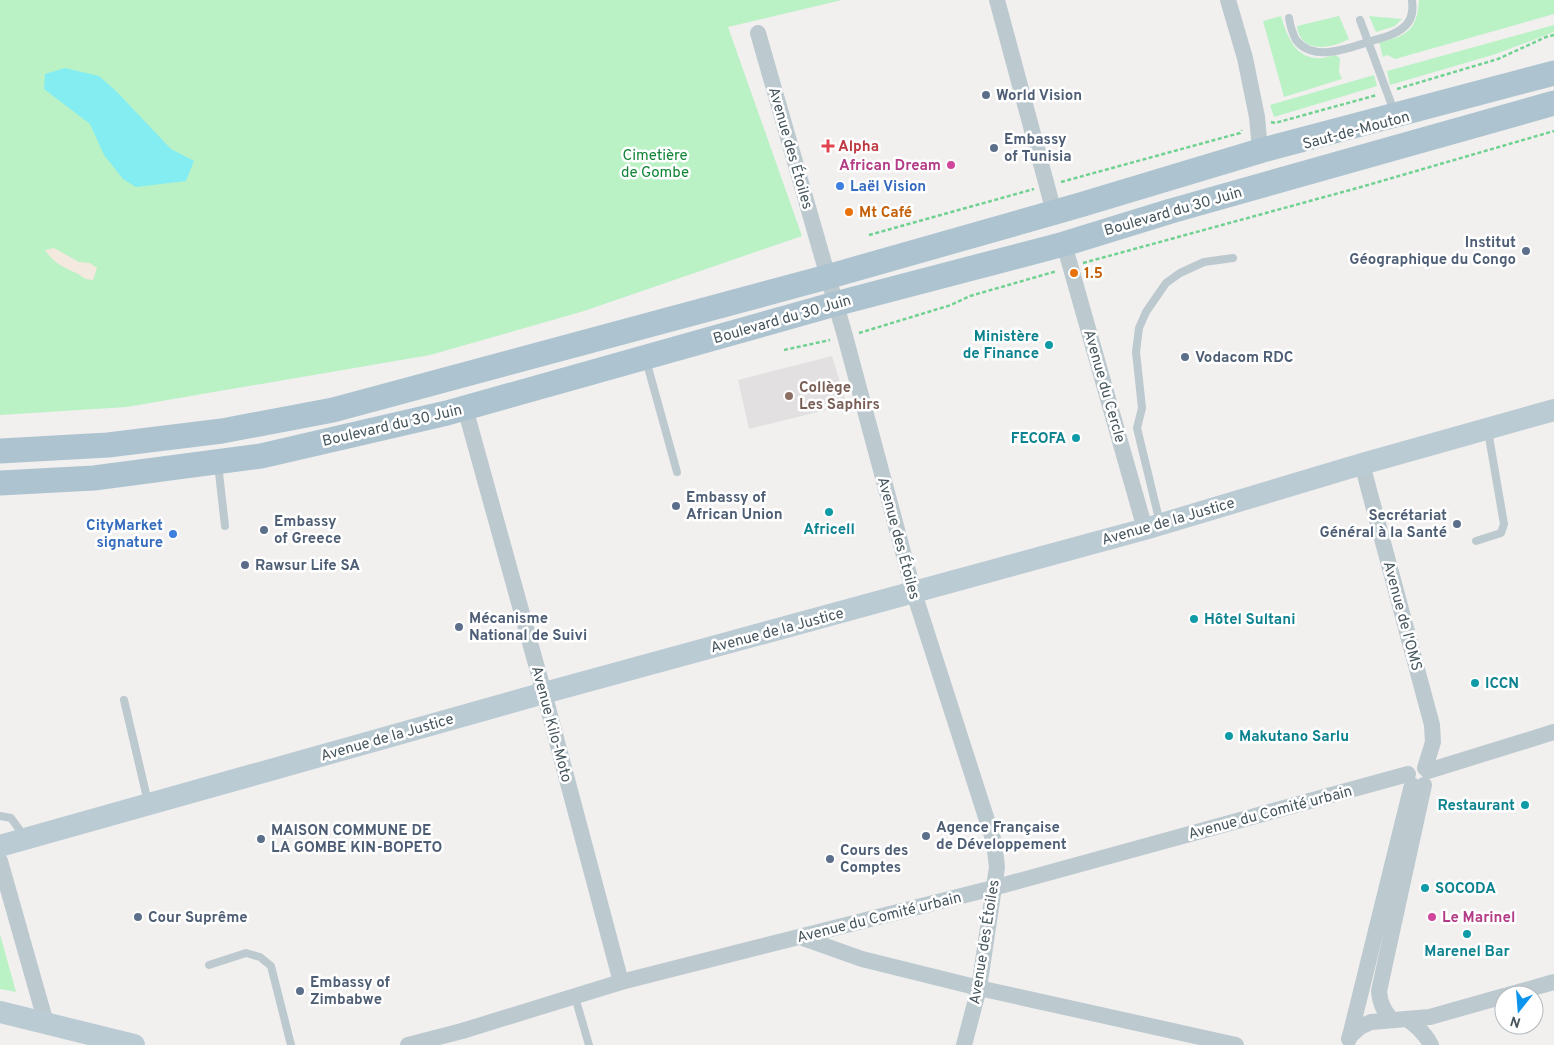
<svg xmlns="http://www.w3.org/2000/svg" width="1554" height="1045" viewBox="0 0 1554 1045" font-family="Overpass,sans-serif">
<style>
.education{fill:#e3e0e1}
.green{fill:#baf2c6}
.sand{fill:#f4e9de}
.water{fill:#84edf2}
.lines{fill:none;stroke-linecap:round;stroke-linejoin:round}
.path{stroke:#70d291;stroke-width:2.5;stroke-dasharray:4 2.5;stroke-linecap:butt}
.lane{stroke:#bcc9cf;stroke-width:8}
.street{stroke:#bcc9cf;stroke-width:16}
.secondary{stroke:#bbcbd4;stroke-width:22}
.primary{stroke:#adc4d0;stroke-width:25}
.service-dot{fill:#5c6f8a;stroke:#fff;stroke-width:2}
.health-dot{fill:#e0444e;stroke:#fff;stroke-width:2}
.hotel-dot{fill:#d1479c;stroke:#fff;stroke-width:2}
.shop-dot{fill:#3f7fe0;stroke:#fff;stroke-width:2}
.food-dot{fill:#e8710a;stroke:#fff;stroke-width:2}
.culture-dot{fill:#0f9aa8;stroke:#fff;stroke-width:2}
.education-dot{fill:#8d6e63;stroke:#fff;stroke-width:2}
.labels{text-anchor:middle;stroke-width:5;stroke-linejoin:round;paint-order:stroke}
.service-label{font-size:15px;font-weight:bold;fill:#4e5e75;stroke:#fff;text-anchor:start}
.street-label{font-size:15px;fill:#46565e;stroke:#fff}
.health-label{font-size:15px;font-weight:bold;fill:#be3a42;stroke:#fff;text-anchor:start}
.park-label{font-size:15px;fill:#118437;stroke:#fff}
.hotel-label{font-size:15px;font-weight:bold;fill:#b23c85;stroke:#fff;text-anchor:end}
.shop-label{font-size:15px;font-weight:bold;fill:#366cbe;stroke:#fff;text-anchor:start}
.food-label{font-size:15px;font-weight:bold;fill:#c56008;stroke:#fff;text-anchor:start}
.culture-label{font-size:15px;font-weight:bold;fill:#0d838f;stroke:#fff;text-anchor:start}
.education-label{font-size:15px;font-weight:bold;fill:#785e54;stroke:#fff;text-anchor:start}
</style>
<rect width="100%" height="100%" fill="#f2efef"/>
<!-- education -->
<path class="education" d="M 832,356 L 847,405 L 749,429 L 738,380 Z"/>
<!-- green -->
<g class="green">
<path d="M 0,0 L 842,0 L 728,27 L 802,236 L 584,311 L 430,355 L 127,407 L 0,415 Z"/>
<path d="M 1419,0 L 1554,0 L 1554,14 L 1395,59 L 1387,55 L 1383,57 L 1379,42 C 1408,36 1417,30 1419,0 Z"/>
<path d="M 1281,16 C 1288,38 1295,60 1323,58 C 1327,57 1331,56 1335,55 L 1340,58 L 1339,72 L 1342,79 L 1284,97 L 1263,21 Z"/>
<path d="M 1339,16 L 1349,39 C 1331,49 1300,54 1297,26 Z"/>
<path d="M 1369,16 L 1402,19 L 1395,26 L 1376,32 Z"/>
<path d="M 1554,25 L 1554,32 L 1496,54 L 1390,85 L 1387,71 Z"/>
<path d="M 1374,75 L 1377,86 L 1274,117 L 1270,105 Z"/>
<path d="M 0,934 L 16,992 L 0,989 Z"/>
</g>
<!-- sand -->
<path class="sand" d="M 54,248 L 79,262 L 90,263 L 97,268 L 93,280 C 81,279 84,276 74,272 C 62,267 53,262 45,250 Z"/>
<!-- water -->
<path class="water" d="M 65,68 L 99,76 L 117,92 L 171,149 L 194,161 L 186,181 L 136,187 L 123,179 L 104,155 L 90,124 L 44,89 L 45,74 Z"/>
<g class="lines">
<!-- path -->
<g class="path">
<path d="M 1397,89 L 1498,59 L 1546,37 L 1554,35"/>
<path d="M 1271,122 L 1275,123 L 1377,95"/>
<path d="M 1061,182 L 1240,133 L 1242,130"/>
<path d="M 869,235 L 1034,189"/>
<path d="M 1083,263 L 1361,187 L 1554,131"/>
<path d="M 859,333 L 951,305 L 970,296 L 1057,271"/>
<path d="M 784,350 L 830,340"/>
</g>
<!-- lane -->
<g class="lane">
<path d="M 1289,18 C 1290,25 1293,34 1296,40 C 1313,62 1347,49 1368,42 C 1380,38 1397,35 1406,25 C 1413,18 1413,9 1412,0"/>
<path d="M 1360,20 L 1394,111"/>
<path d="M 646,360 L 677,472"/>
<path d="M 218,464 L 225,526"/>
<path d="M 1160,523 L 1137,428 L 1142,408 L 1136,352 L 1139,328 L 1146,312 L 1166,283 L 1180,273 L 1204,262 L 1233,258"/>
<path d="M 1476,541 L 1501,533 L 1504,524 L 1488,431"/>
<path d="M 124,700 L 148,802"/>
<path d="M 0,816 L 11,818 L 24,836"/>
<path d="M 209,965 L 246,953 L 260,957 L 271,966 L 291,1045"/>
<path d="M 575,997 L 589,1045"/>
</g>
<!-- street -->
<g class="street">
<path d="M 997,0 L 1054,212"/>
<path d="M 1228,0 L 1245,58 L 1257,117 L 1259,139 L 1263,150"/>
<path d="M 758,33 L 845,336 L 914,593 L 994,842 L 997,867 L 979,988 L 964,1045"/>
<path d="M 1064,244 L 1145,529"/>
<path d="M 465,408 L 544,693 L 621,982"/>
<path d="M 1362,464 L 1432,725 L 1433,742 L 1425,768"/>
<path d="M 1428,771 L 1554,732"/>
<path d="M 0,861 L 46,1023"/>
<path d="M 800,937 L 862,959 L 979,988 L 1236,1045"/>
<path d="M 1508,995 L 1554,982"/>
<path d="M 1407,1019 C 1417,1026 1425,1033 1431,1045"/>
<path d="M 1392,1020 C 1384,1011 1380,1004 1379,991 L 1424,785"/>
<path d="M 1350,1036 L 1412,785"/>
<path d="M 1349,1039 L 1350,1036 L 1360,1027 L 1371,1022 L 1430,1017 L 1504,996"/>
<path d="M 408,1045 L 462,1031 L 621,982 L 993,888 L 1408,774"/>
</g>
<!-- secondary -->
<g class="secondary">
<path d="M 0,846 L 544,693 L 1145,529 L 1362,464 L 1554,410"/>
<path d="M 0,1012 L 134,1045"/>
</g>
<!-- primary -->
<g class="primary">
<path d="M 0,451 L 108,445 L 222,431 L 333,410 L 827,277 L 1080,205 L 1263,150 L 1554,73"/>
<path d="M 0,483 L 94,478 L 261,456 L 447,413 L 835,304 L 1064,244 L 1171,211 L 1554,103"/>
</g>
</g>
<!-- markers -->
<g class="service-dot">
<circle cx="986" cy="95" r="5"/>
<circle cx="994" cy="148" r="5"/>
<circle cx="1526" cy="251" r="5"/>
<circle cx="1185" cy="357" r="5"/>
<circle cx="676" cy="506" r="5"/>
<circle cx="1457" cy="524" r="5"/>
<circle cx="264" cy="530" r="5"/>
<circle cx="245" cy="565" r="5"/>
<circle cx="459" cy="627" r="5"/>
<circle cx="926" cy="836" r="5"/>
<circle cx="261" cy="839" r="5"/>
<circle cx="830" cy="859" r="5"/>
<circle cx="138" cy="917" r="5"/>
<circle cx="300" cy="991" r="5"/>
</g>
<path class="health-dot" d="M825.5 138.5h5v5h5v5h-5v5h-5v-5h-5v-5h5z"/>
<g class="hotel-dot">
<circle cx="951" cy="165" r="5"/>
<circle cx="1432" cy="917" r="5"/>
</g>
<g class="shop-dot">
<circle cx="840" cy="186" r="5"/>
<circle cx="173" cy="534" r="5"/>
</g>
<g class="food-dot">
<circle cx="849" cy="212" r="5"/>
<circle cx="1074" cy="273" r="5"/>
</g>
<g class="culture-dot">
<circle cx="1049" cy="345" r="5"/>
<circle cx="1076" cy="438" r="5"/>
<circle cx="829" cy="512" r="5"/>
<circle cx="1194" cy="619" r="5"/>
<circle cx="1475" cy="683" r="5"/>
<circle cx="1229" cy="736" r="5"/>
<circle cx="1525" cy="805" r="5"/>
<circle cx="1425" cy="888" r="5"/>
<circle cx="1467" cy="934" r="5"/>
</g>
<circle class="education-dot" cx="789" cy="396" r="5"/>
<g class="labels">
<!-- service labels -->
<g class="service-label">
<text x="996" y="100">World Vision</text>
<text x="1004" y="144">Embassy<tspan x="1004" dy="17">of Tunisia</tspan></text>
<text x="1516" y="247" text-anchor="end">Institut<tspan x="1516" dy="17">Géographique du Congo</tspan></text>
<text x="1195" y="362">Vodacom RDC</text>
<text x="686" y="502">Embassy of<tspan x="686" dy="17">African Union</tspan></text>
<text x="1447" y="520" text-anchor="end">Secrétariat<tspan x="1447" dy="17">Général à la Santé</tspan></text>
<text x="274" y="526">Embassy<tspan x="274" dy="17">of Greece</tspan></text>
<text x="255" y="570">Rawsur Life SA</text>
<text x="469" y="623">Mécanisme<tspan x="469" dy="17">National de Suivi</tspan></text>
<text x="936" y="832">Agence Française<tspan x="936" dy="17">de Développement</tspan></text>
<text x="271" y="835">MAISON COMMUNE DE<tspan x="271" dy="17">LA GOMBE KIN-BOPETO</tspan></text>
<text x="840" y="855">Cours des<tspan x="840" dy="17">Comptes</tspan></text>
<text x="148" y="922">Cour Suprême</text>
<text x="310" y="987">Embassy of<tspan x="310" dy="17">Zimbabwe</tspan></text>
</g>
<!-- street labels -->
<g class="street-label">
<text transform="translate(1356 130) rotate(-15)" y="5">Saut-de-Mouton</text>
<text transform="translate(791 148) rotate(74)" y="5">Avenue des Étoiles</text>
<text transform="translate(1173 211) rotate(-16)" y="5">Boulevard du 30 Juin</text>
<text transform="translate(782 319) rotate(-16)" y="5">Boulevard du 30 Juin</text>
<text transform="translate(1105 386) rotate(74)" y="5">Avenue du Cercle</text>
<text transform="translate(392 425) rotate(-13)" y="5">Boulevard du 30 Juin</text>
<text transform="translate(1168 521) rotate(-16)" y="5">Avenue de la Justice</text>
<text transform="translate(899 538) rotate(75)" y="5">Avenue des Étoiles</text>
<text transform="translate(1403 616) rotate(75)" y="5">Avenue de l'OMS</text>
<text transform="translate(777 630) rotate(-15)" y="5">Avenue de la Justice</text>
<text transform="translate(552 724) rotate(75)" y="5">Avenue Kilo-Moto</text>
<text transform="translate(387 737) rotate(-16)" y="5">Avenue de la Justice</text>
<text transform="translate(1270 812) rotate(-15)" y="5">Avenue du Comité urbain</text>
<text transform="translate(879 917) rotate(-14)" y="5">Avenue du Comité urbain</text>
<text transform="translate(984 942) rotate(-81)" y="5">Avenue des Étoiles</text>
</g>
<!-- health labels -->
<g class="health-label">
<text x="838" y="151">Alpha</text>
</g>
<!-- park labels -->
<g class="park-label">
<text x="655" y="160">Cimetière<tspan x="655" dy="17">de Gombe</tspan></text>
</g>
<!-- hotel labels -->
<g class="hotel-label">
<text x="941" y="170">African Dream</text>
<text x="1442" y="922" text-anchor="start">Le Marinel</text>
</g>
<!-- shop labels -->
<g class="shop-label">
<text x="850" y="191">Laël Vision</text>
<text x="163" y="530" text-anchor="end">CityMarket<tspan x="163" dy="17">signature</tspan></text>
</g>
<!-- food labels -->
<g class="food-label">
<text x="859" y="217">Mt Café</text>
<text x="1084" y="278">1.5</text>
</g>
<!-- culture labels -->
<g class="culture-label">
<text x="1039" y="341" text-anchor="end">Ministère<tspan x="1039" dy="17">de Finance</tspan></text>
<text x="1066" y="443" text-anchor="end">FECOFA</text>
<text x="829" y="534" text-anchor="middle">Africell</text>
<text x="1204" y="624">Hôtel Sultani</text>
<text x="1485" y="688">ICCN</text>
<text x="1239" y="741">Makutano Sarlu</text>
<text x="1515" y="810" text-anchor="end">Restaurant</text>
<text x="1435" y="893">SOCODA</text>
<text x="1467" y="956" text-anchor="middle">Marenel Bar</text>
</g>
<!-- education labels -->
<g class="education-label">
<text x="799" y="392">Collège<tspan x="799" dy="17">Les Saphirs</tspan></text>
</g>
</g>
<!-- north arrow -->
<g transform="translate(1519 1010) rotate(197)"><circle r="24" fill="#ffffff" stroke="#b5bbbf"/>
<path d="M0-4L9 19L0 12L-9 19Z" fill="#0d95ed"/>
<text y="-8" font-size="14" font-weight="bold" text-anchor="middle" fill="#46565e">N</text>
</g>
</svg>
